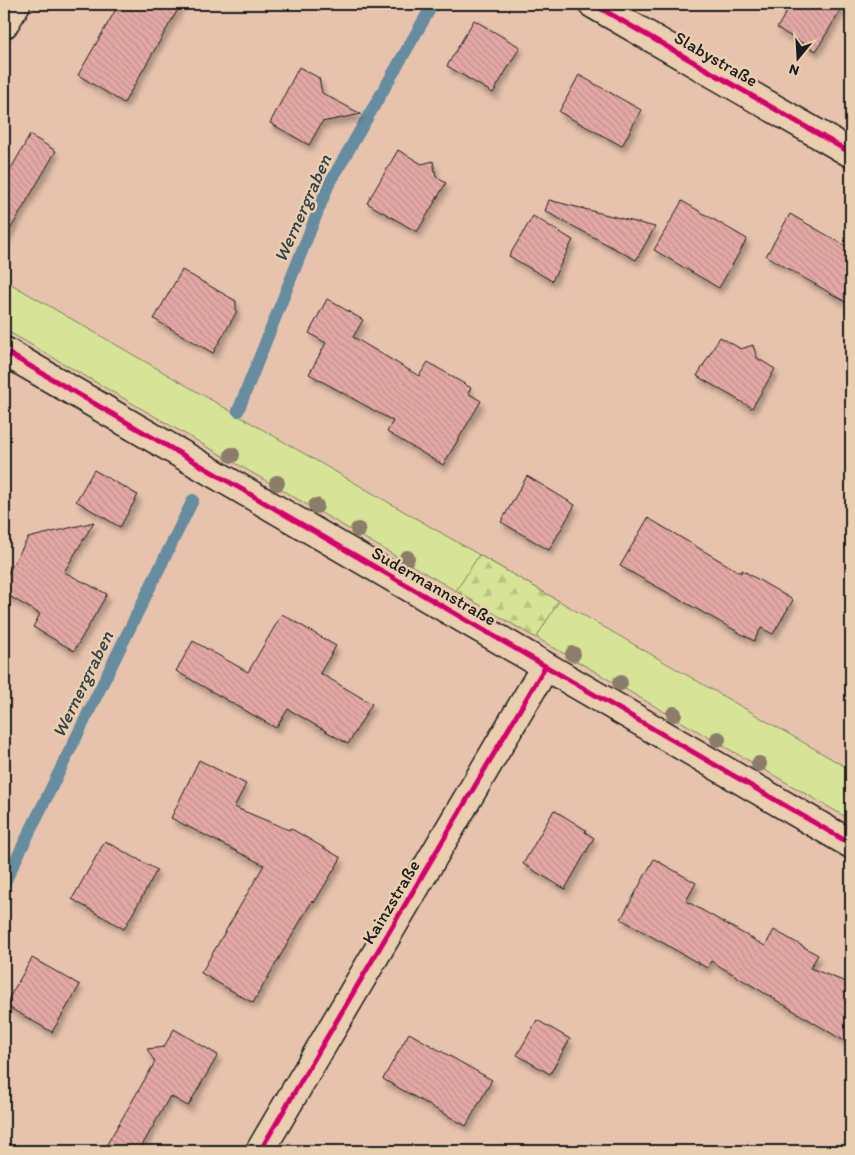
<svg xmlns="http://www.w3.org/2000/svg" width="855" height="1155" viewBox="0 0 855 1155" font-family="Itim,sans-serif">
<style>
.grass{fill:#d7e497;stroke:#7a805a}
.forest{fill:url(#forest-firs);stroke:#7a805a}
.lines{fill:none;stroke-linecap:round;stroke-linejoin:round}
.stream{stroke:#658c9f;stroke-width:12}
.building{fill:url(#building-back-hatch);stroke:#1c1c1c;filter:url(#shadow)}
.minor-casing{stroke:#1c1c1c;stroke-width:31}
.minor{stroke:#e9ceb0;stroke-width:28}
.cycleway-casing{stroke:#e9ceb0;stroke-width:8}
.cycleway{stroke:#d6006c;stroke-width:5}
.tree{fill:#8c7d6b}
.labels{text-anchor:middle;stroke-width:5;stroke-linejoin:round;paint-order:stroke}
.street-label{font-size:18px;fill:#1c1c1c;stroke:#e9ceb0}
.water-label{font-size:19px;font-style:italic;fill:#344148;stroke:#e9ceb0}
</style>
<defs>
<pattern id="forest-firs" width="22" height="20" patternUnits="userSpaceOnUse" patternTransform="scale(1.25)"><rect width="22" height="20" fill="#d7e497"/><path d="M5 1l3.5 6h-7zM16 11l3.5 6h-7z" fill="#b8c382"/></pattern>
<pattern id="building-back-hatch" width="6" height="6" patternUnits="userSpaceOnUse" patternTransform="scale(1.25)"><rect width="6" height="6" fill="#e3a8a5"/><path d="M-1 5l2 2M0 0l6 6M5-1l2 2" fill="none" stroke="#c2908d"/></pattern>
<filter id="shadow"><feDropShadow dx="3" dy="5.5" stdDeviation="2.5" flood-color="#0004"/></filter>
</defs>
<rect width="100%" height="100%" fill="#e7c3ad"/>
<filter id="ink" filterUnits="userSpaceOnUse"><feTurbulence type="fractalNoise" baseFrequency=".02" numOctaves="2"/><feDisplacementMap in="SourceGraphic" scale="10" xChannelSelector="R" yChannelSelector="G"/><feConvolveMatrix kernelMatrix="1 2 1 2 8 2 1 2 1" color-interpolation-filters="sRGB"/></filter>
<g filter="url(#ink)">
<!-- grass -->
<path class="grass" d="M 4,280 L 851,770 L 851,820 L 4,329 Z"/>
<!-- forest -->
<path class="forest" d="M 479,555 L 559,601 L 536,638 L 456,591 Z"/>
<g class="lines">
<!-- stream -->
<g class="stream">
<path d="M 238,411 L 328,186 L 433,4"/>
<path d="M 4,884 L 193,500"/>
</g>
</g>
<!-- building -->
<g class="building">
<path d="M 119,4 L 181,4 L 124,103 L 78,75 Z"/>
<path d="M 791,4 L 844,4 L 816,51 L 777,28 Z"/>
<path d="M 474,20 L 520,47 L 493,93 L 447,66 Z"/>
<path d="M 299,67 L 319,78 L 322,93 L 361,114 L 322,122 L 309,145 L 270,123 Z"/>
<path d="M 579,75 L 641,110 L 622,146 L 559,112 Z"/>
<path d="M 30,135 L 56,151 L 4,240 L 4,181 Z"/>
<path d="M 398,150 L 422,164 L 433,161 L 436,177 L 446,183 L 417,232 L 367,203 Z"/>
<path d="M 549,200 L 655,227 L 636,260 L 545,211 Z"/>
<path d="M 682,201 L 747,239 L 719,288 L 654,250 Z"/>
<path d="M 790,214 L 851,249 L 851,305 L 766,256 Z"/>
<path d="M 533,216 L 573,240 L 552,281 L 509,256 Z"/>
<path d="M 182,270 L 236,301 L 236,313 L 213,353 L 154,319 Z"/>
<path d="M 327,299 L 363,320 L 353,337 L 419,376 L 428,362 L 471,388 L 468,393 L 481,401 L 443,465 L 387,432 L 393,421 L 309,374 L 326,343 L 309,333 Z"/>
<path d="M 720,337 L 741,349 L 753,345 L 757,358 L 775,369 L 752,408 L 697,376 Z"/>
<path d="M 94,470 L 138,495 L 120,527 L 76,501 Z"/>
<path d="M 527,476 L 575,505 L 549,550 L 501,522 Z"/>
<path d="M 648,518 L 741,573 L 742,570 L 793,600 L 773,634 L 761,628 L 754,641 L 620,566 Z"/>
<path d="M 94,522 L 64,572 L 107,594 L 74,651 L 33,627 L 40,614 L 4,593 L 4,580 L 28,538 Z"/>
<path d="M 282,614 L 336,646 L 320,673 L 372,704 L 348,744 L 288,709 L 276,728 L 176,671 L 193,641 L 248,672 Z"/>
<path d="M 199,760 L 246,784 L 234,807 L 289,830 L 290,828 L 341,858 L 314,903 L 312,901 L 253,1003 L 201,973 L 264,865 L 171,818 Z"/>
<path d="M 554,810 L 586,830 L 585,832 L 594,838 L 565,889 L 523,864 Z"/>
<path d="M 105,841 L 157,870 L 124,929 L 72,899 Z"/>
<path d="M 654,859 L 696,883 L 686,901 L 765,946 L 774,930 L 818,955 L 810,968 L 851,984 L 851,1045 L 711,961 L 707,968 L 621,919 Z"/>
<path d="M 32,958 L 80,985 L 52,1032 L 5,1005 Z"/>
<path d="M 537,1020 L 570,1039 L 550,1074 L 517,1055 Z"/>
<path d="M 174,1029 L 218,1055 L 188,1106 L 170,1096 L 139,1151 L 103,1151 L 155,1062 L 147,1049 L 164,1047 Z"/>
<path d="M 409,1033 L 492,1080 L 466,1126 L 383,1079 Z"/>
</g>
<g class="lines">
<!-- minor casing -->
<g class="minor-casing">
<g id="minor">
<path d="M 593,4 L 851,153"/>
<path d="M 4,24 L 16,4"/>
<path d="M 4,351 L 851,844"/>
<path d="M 260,1151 L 545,667"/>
</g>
</g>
<!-- minor -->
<use href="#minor" class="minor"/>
<!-- cycleway casing -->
<g class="cycleway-casing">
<g id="cycleway">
<path d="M 593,4 L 851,153"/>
<path d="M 4,351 L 851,844"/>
<path d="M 260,1151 L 545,667"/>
</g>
</g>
<!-- cycleway -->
<use href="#cycleway" class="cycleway"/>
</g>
<!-- trees -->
<g class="tree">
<circle cx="232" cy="455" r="8"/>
<circle cx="277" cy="483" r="8"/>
<circle cx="316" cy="506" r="8"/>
<circle cx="358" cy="530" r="8"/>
<circle cx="407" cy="558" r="8"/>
<circle cx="573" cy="654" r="8"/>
<circle cx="620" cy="683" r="8"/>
<circle cx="674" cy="714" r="8"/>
<circle cx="718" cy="739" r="8"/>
<circle cx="759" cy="764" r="8"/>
</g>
</g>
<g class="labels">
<!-- street labels -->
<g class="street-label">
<text transform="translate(716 59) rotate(30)" y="6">Slabystraße</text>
<text transform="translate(434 586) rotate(30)" y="6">Sudermannstraße</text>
<text transform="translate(391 902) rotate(-59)" y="6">Kainzstraße</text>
</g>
<!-- water labels -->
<g class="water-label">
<text transform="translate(302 208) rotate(-66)" y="7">Wernergraben</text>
<text transform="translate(82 684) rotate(-64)" y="7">Wernergraben</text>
</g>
</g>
<!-- margin -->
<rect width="855" height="1155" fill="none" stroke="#e9ceb0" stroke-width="20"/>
<rect x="10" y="10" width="835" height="1135" fill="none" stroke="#1c1c1c" stroke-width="2" filter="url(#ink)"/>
<!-- north arrow -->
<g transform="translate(798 58) rotate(198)" stroke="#e9ceb0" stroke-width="4" paint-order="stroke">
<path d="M0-4L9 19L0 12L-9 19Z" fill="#1c1c1c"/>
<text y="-8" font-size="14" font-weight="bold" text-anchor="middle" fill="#1c1c1c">N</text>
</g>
</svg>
